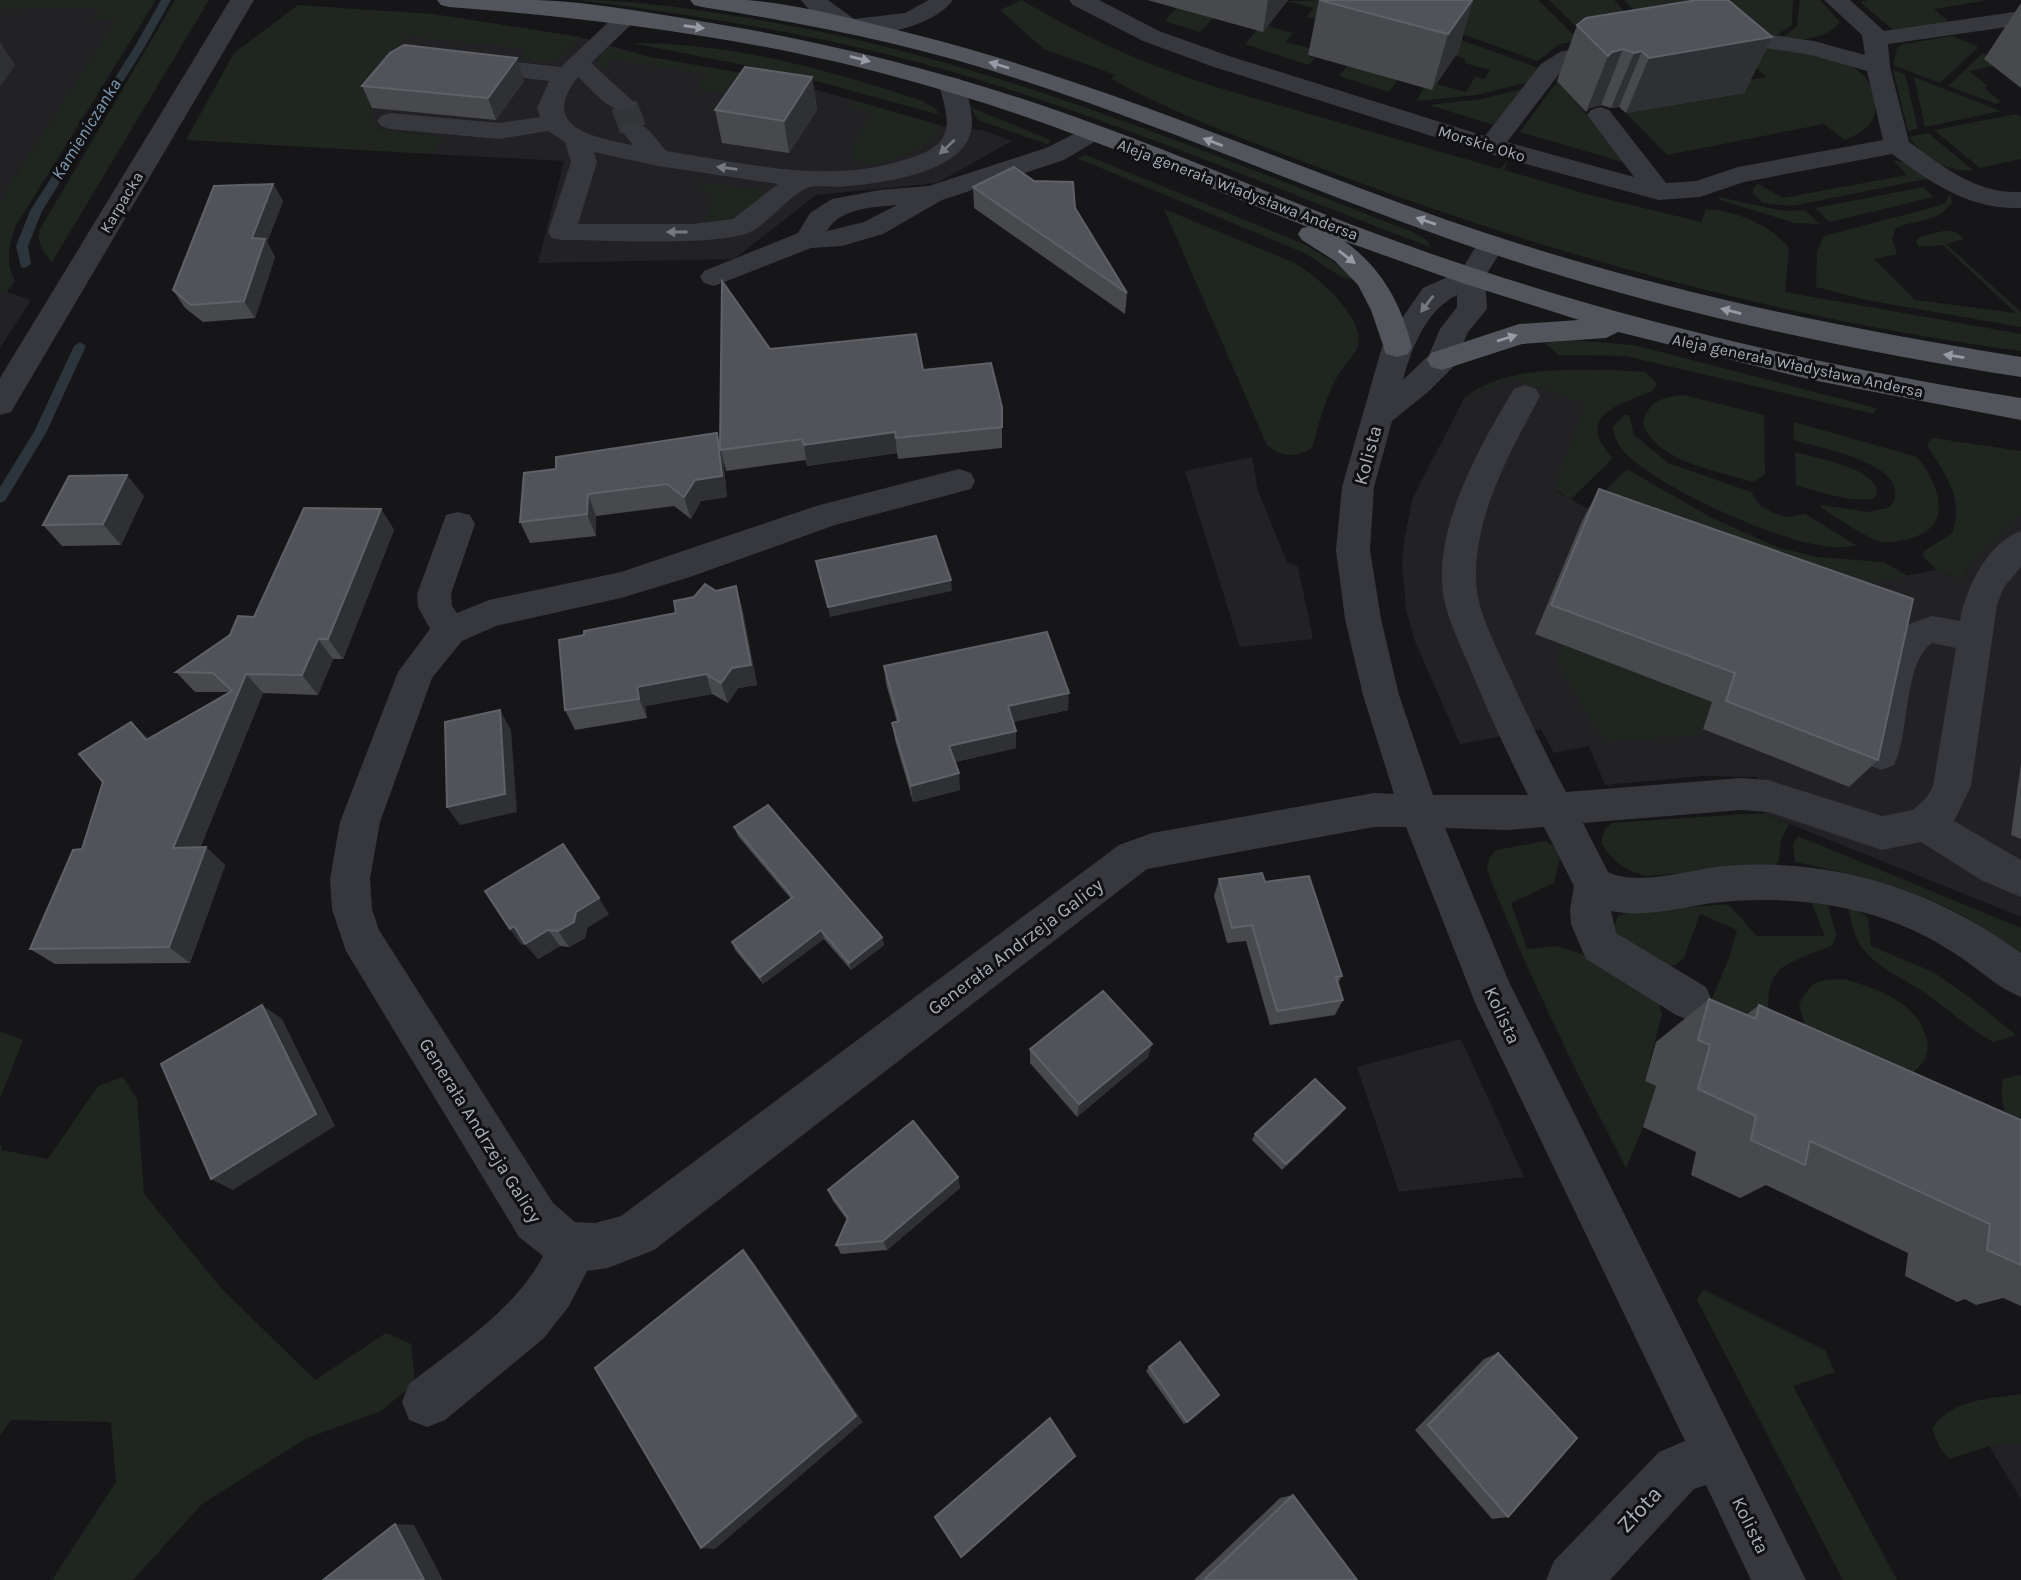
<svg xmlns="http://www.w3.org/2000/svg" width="2021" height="1580" viewBox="0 0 2021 1580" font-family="Karla,sans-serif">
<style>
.built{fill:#222225}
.green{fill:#1e261f}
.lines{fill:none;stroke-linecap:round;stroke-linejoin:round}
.stream{fill:#2c353c;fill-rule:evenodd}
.minor-tunnel{stroke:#333438;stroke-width:27;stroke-dasharray:27 13;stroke-linecap:butt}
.minor{fill:#37383d;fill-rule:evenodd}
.major{fill:#53555c;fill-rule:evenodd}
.wall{fill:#47494d}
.shaded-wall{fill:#2f3033}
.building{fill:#525359;stroke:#5f6168;stroke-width:2}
.oneway{fill:#979ba6}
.oneway2{fill:#757881}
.labels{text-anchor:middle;stroke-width:6;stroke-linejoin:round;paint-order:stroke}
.far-street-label{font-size:16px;fill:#a8adb8;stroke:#111113}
.far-water-label{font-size:18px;font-style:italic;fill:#7f9bb3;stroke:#111113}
.street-label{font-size:19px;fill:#a8adb8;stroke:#111113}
.near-street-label{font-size:23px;fill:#a8adb8;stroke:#111113}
</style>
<rect width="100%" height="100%" fill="#161618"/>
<!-- built -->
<g class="built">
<path d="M 0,0 L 108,4 L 117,19 L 0,201 Z"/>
<path d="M 361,10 L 432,14 L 580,37 L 650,57 L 786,81 L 942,126 L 982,130 L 1012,141 L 937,183 L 816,195 L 734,259 L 538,263 L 564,161 L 431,154 L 442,137 L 363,127 Z"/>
<path d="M 0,290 L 31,300 L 0,348 Z"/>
<path d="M 1513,378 L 1587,404 L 1554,490 L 1588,509 L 1846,588 L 1936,570 L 1961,580 L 1972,561 L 2021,514 L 2021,917 L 1765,814 L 1757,777 L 1703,776 L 1605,785 L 1589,746 L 1554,753 L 1541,729 L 1460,744 L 1414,639 L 1406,609 L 1402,563 L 1405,536 L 1413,497 L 1465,397 Z"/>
<path d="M 1252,457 L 1258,491 L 1287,562 L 1298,567 L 1313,639 L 1240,647 L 1185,471 Z"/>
<path d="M 1461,1039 L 1524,1177 L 1399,1192 L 1357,1067 Z"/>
<path d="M 2021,1443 L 2021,1499 L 1989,1446 Z"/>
</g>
<!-- green -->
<g class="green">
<path d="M 0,0 L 156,0 L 15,227 C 9,247 5,261 15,281 L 6,293 L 0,290 L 0,201 L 116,20 L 93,20 L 100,7 L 0,9 Z"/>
<path d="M 175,0 L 209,0 L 52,262 C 43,251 38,245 39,231 Z"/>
<path d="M 579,0 C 634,0 687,8 741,17 C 974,53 1191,147 1410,231 L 1427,240 L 1430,247 C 1278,190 1128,125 973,78 C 844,39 712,17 579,0 Z"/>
<path d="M 1022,0 C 1086,39 1145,64 1216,87 L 1500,169 L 1509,159 L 1504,170 L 1590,195 L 1701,222 L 1706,209 C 1736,211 1770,224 1789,248 L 1785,292 L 2021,334 L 2021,351 C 1793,320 1571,261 1355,181 C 1273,150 1189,121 1111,79 L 1116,75 L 1044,49 L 1000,10 Z"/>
<path d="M 1349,0 L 1539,68 L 1529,82 L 1476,95 L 1416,101 L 1424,88 L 1432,90 L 1437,84 L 1466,92 L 1475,77 L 1484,79 L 1490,70 L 1464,63 L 1466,59 L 1455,56 L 1457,52 L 1307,17 L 1313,8 L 1288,1 Z"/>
<path d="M 1368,0 L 1538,0 L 1579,40 L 1560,44 L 1537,61 Z"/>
<path d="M 1549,0 L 1614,0 L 1629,16 L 1586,36 Z"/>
<path d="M 1624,0 L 1793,0 L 1792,25 L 1774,37 L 1636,13 Z"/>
<path d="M 1800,0 L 1820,0 L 1840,22 C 1827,39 1800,41 1780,40 L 1797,26 Z"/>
<path d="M 1869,0 L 1989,0 L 1934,9 L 1950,23 L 1896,32 L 1860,2 Z"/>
<path d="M 1182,2 L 1217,14 L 1200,32 L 1165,21 Z"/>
<path d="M 298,5 L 432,14 L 580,37 C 555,64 558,63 521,60 L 525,48 L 406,36 L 373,75 L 379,76 L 363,96 L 379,98 L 369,109 L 374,111 L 369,117 L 378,129 L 443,137 L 431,154 L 186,140 L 234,53 Z"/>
<path d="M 1267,26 L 1293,33 L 1286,42 L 1313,49 L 1308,56 L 1315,58 L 1308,65 L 1245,44 L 1257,30 Z"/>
<path d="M 1953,36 L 1978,47 L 1940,83 L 1893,65 L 1897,48 L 1903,44 Z"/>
<path d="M 1721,40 C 1759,46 1839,47 1865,77 C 1871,84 1873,93 1875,102 C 1879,123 1861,133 1845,140 L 1824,124 L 1667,155 L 1626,113 L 1743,93 L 1739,88 L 1749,86 L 1744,81 L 1767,77 Z"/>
<path d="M 632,43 C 728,42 831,70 922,101 L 935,108 L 940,115 L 794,75 Z"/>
<path d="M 611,48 L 650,57 L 753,75 L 748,81 L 733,78 L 722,93 L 698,89 L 708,74 L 612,59 L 604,69 L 598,65 L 599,56 Z"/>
<path d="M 1983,53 L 1991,58 L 1994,66 L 1969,71 L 1988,86 L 1984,88 L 2000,101 L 1997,104 L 1948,86 Z"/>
<path d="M 1348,65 L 1398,79 L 1389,92 L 1339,76 Z"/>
<path d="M 1568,67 L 1574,99 L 1623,162 L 1520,132 Z"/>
<path d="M 1893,70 L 1905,74 L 1918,129 L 1908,131 Z"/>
<path d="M 1914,77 L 2001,111 L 1925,127 Z"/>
<path d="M 1526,88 L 1497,126 L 1429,105 L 1481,99 Z"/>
<path d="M 853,100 L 942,126 C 931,148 872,176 851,157 L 851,153 L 872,112 L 849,108 Z"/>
<path d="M 970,107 L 1050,140 L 1049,145 L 978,120 Z"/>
<path d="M 2017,114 L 2021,117 L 2021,159 L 1980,168 L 1934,130 Z"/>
<path d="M 1928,133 L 1973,170 C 1949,174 1922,156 1909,137 Z"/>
<path d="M 1086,155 L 1306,245 L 1340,266 L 1354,280 C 1336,278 1319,260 1302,252 L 1077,158 Z"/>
<path d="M 1893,160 L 1907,163 L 1931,178 L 1792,206 L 1763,203 L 1753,194 L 1753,188 L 1758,184 L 1783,198 L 1907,175 Z"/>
<path d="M 695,182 L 770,191 C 751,208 733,222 706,221 L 711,201 L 716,200 Z"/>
<path d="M 1924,187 L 1933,197 L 1830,222 L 1815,208 Z"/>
<path d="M 1950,194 L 1952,202 C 1939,223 1916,219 1896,228 L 1892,238 L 1897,254 L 1874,259 L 1915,300 L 2016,313 L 1943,245 L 1919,247 L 1916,241 L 1920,237 C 1936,233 1952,224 1964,239 L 1946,244 L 2021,312 L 2021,327 L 1866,300 L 1816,287 L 1817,251 L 1824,236 L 1938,206 L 1945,203 Z"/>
<path d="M 1719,197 L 1784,211 L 1805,210 L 1820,224 L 1795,223 L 1720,200 Z"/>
<path d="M 1164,209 L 1295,263 C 1316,276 1359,312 1359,340 C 1359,352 1343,366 1337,377 C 1325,398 1319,424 1312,448 C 1294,458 1283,457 1267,445 Z"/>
<path d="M 1571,340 L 1634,345 L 1876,408 L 1874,414 L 1625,356 L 1559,355 L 1544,343 Z"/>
<path d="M 1613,370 L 1645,372 L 1655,381 L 1656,386 L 1652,391 C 1619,405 1573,416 1613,458 L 1571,499 L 1554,489 L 1586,404 L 1513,378 L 1465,397 C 1509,365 1561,371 1613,370 Z"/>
<path d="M 1683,395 L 1764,415 L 1765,475 L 1753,482 C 1717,470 1657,463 1643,423 C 1648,401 1663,397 1683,395 Z"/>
<path d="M 1624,415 L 1629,415 L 1634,435 L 1668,463 L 1751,492 L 1760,505 L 1773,513 L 1787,517 L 1805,514 L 1856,545 C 1811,561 1660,488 1627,455 C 1618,447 1615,438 1613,427 Z"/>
<path d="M 1794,422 L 1917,457 C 1937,482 1955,523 1915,537 C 1905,540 1893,543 1883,542 C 1866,539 1837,517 1821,508 L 1821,505 L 1868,512 L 1888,508 L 1893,503 C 1911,464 1821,448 1797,441 L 1793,438 Z"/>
<path d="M 1933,438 L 2021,451 L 2021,514 L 1972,561 L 1961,580 L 1936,570 L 1923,556 L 1923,552 L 1952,533 C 1965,500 1946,475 1928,447 L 1928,442 Z"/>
<path d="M 1795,452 C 1815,458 1879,468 1877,494 L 1873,499 C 1847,502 1821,492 1796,485 Z"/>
<path d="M 1627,469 L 1712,518 L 1777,547 L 1816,557 L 1884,562 L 1908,576 L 1823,592 L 1587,509 Z"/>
<path d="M 1563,645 L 1712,702 L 1703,729 L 1697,735 L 1604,742 L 1557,661 Z"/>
<path d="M 1743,814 L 1765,814 L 1789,824 L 1781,840 L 1779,860 L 1775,865 L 1648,876 C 1626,871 1614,863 1601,843 L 1605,829 L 1612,823 Z"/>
<path d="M 1798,836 L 2021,928 L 2021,957 C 2000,941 1978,923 1954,911 C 1904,885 1849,873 1795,862 L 1793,844 Z"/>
<path d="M 1546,841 L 1554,847 L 1560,859 L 1554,883 L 1511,903 L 1527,949 L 1556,946 L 1582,954 L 1658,1002 L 1662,1014 L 1645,1080 L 1656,1086 L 1643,1127 L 1626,1168 C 1575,1070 1527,973 1487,870 L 1489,859 L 1496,850 Z"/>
<path d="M 1811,902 L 1828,905 L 1836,934 L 1833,945 C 1781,967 1764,963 1769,1025 L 1711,1001 L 1729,958 L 1737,930 L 1700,914 L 1684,958 L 1675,965 L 1663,967 L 1628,949 L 1613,929 L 1618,916 L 1630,912 L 1728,904 L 1757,936 L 1825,936 Z"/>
<path d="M 1848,907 L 1857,909 L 1868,918 L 1871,946 L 1933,972 L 1969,997 L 2016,1035 L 1994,1042 C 1970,1030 1953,1013 1932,998 C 1909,980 1875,969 1859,943 C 1853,933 1851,918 1848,907 Z"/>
<path d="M 1844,979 C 1877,989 1919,1002 1927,1041 C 1930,1055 1923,1065 1912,1073 L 1806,1028 L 1799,1005 C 1812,980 1817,980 1844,979 Z"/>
<path d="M 1,1032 L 23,1040 L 0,1098 L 0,1033 Z"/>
<path d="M 2021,1075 L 2021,1145 C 2008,1124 1998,1104 2003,1079 Z"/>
<path d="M 123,1077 L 137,1099 L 144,1194 L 221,1288 L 315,1380 L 386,1333 L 411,1344 L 415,1383 L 381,1411 L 307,1438 L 202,1504 L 133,1580 L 52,1580 L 116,1482 L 111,1422 L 11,1420 L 0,1436 L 0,1141 L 2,1150 L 48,1159 L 98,1086 Z"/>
<path d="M 1704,1290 L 1825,1350 L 1835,1372 L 1793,1386 L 1897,1580 L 1843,1580 L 1697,1300 L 1699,1295 Z"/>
<path d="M 2021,1394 L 2021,1443 L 1989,1446 L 1949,1459 L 1939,1446 L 1932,1429 C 1951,1399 1989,1399 2021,1394 Z"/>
</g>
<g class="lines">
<!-- stream -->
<g class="stream">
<path d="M 161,0 L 171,0 L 144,48 L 42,211 L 28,246 L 31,264 L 25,268 L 21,267 L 16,246 L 30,211 L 134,48 Z"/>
<path d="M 80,342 L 86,346 L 46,433 L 5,501 L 0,503 L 0,487 L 34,432 L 74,346 Z"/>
</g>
<!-- minor-tunnel -->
<path class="minor-tunnel" d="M 624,105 L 633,129"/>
<!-- minor -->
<g class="minor">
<path d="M 230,0 L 254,0 L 11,412 L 0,415 L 0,378 Z"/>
<path d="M 801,0 L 828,0 L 854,19 L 905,13 L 929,0 L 953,0 C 935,26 870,42 840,30 C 828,26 809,11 801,0 Z"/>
<path d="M 1069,0 L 1099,0 L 1159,31 L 1229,56 L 1485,136 L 1541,64 L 1560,52 L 1616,39 L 1625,41 L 1628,46 L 1625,51 L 1577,62 L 1559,74 L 1507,142 L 1634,177 L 1587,115 L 1591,110 L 1600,107 L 1609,110 L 1666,183 L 1696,181 L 1738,167 L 1883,140 L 1867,71 L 1811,55 L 1708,39 L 1704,34 L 1708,29 L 1716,27 L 1814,41 L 1865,55 L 1862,35 L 1824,0 L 1850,0 L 1884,31 L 2021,11 L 2021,25 L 1888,44 L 1890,67 L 1909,142 C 1944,167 1976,194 2021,192 L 2021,208 C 1969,210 1932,183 1892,154 L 1744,182 L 1700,197 L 1659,200 L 1482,152 L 1211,66 L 1143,41 L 1073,5 Z"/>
<path d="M 627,10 L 635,12 L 639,17 L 591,63 L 637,105 L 633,110 C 611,116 594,91 578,77 C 538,127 593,137 633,145 L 620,129 L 624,124 C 645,118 654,137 666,151 C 745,163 829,185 907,159 C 920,155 937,149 943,137 C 952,122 942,99 939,84 L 942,79 L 951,77 L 960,79 C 968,90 972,110 972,124 C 970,175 875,184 838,187 C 829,187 814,185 807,188 C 786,198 772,220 752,231 C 724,247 600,240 562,240 L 552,238 L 548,232 L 571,162 L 565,142 L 548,131 L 499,139 L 390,129 L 381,126 L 377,121 L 381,116 L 390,113 L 499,123 L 540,117 L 537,108 L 549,81 L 469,71 L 460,69 L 457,64 L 460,59 L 469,57 L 561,67 L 619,12 ZM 594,152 L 658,166 L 778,184 L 733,219 L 693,224 L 578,224 L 597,162 Z"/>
<path d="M 1092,125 L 1101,128 L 1105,133 L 1101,138 L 1064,160 L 942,200 L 883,234 L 842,246 L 811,248 L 714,286 L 704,283 L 700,277 L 704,271 L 798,233 L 810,213 L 832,199 L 880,190 L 929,186 L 1046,148 ZM 897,205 L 864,222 L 827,231 C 840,208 873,207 897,205 Z"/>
<path d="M 1491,235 L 1501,238 L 1505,244 L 1485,277 L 1487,309 L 1468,332 L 1453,367 L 1428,392 L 1392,421 L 1374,487 L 1370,550 L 1381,619 L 1399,695 L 1433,795 L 1528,795 C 1506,751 1486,708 1468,663 C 1457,638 1443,610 1442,582 C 1439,518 1482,442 1514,389 L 1525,385 L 1536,389 L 1540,396 C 1510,453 1474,514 1476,581 C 1477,609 1492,637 1503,662 C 1523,706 1543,749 1566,792 L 1741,778 L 1768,780 L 1882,816 L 1913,810 L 1927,797 L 1933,786 L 1956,648 L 1932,643 C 1903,663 1910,735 1894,765 L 1881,770 L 1868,765 L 1862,754 L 1882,665 L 1903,626 L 1932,616 L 1960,621 C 1965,589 1988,542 2021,531 L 2021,567 L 2004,587 L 1997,605 L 1971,786 L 1954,821 L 2021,860 L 2021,897 L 1981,880 L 1921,842 L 1882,850 L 1768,812 L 1741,810 L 1583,823 L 1608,872 C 1638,887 1692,869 1724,866 C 1833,857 1934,889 2021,953 L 2021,997 C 1996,987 1977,967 1954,953 C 1912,925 1864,909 1814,903 C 1780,899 1745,899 1712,903 C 1679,908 1644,918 1611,911 L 1616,933 L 1706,987 L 1712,1001 L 1706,1015 L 1691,1021 L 1676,1015 L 1586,959 L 1571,924 L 1570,909 L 1574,886 L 1544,827 L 1507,830 L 1445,828 L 1509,982 L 1806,1580 L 1751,1580 L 1706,1485 L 1694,1489 L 1610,1580 L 1546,1580 L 1554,1561 L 1659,1452 L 1685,1441 L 1476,1005 L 1406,827 L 1374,827 L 1147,869 L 654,1250 L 608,1268 L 587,1271 L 569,1306 L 544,1338 L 445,1420 L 427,1427 L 409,1420 L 402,1402 L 409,1384 C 457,1346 514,1311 543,1256 L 519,1237 L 346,951 L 332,909 L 330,879 L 340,822 L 398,672 L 430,629 L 418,607 L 417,594 L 446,515 L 458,512 L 470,515 L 475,524 L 451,594 L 452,606 L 457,613 L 489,600 L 621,572 L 816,506 L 959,469 L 971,473 L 975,481 L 971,489 L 835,525 L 690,577 L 621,598 L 496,626 L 462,641 L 432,678 L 380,822 L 370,879 L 372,909 L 379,930 L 553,1203 L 575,1222 L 595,1223 L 621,1216 L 1119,845 L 1152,833 L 1374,793 L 1394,794 L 1363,695 L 1345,619 L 1336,550 L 1342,487 L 1382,347 L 1423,288 L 1461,271 L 1481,238 ZM 1457,295 L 1457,307 L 1440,329 L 1429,355 L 1403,380 C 1411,349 1426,310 1457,295 Z"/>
</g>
<!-- major -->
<g class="major">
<path d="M 437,0 C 470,0 504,0 536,0 C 591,2 646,12 700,21 C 817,40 932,68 1044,106 C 1174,150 1299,208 1429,253 C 1622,320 1820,366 2021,398 L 2021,420 L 1812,380 L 1618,332 L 1606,338 L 1522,344 L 1442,370 L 1431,367 L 1427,360 L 1431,353 L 1519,324 L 1579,320 L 1462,283 L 1344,241 C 1381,267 1401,303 1412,347 L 1408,354 L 1397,357 L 1386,354 L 1371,310 L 1358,285 L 1335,261 L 1302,240 L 1298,234 L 1302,228 L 1308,227 C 1191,181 1076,130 955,94 C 791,43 620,20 449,7 L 441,5 Z"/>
<path d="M 690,0 C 709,0 728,0 746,0 C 799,4 858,20 909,33 C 1094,79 1268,157 1447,220 C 1634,285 1826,326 2021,357 L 2021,377 C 1837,348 1654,309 1478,249 C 1323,196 1173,129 1018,79 C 915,45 809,24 702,7 L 694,5 Z"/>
</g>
</g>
<!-- wall -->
<g class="wall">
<path d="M 1147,0 L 1288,0 L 1263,32 Z"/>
<path d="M 1319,0 L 1473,0 L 1458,52 L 1432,90 L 1308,55 Z"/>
<path d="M 2021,3 L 2021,88 L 1984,59 Z"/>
<path d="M 1577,25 L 1772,37 L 1744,93 L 1626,113 L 1619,107 L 1611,108 L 1601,105 L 1590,108 L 1586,112 L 1557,81 Z"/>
<path d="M 812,77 L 817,110 L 789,153 L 722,143 L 715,110 Z"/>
<path d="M 524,81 L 496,120 L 372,108 L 362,86 Z"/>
<path d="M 273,184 L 283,201 L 267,242 L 275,257 L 255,318 L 203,322 L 185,308 L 173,290 Z"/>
<path d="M 973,187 L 1127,293 L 1125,314 L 974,208 Z"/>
<path d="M 770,349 L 923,370 L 1002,407 L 1002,448 L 898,459 L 897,453 L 807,466 L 806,460 L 726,471 L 723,459 L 727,497 L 701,501 L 691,519 L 674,506 L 596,516 L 596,536 L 530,543 L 520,522 L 556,469 L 717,433 L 720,448 Z"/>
<path d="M 1599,489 L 1878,760 L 1849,787 L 1703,729 L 1712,702 L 1535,634 L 1582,521 Z"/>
<path d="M 144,496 L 121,545 L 62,546 L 43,525 Z"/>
<path d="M 381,509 L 394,530 L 343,659 L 333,659 L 318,695 L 263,693 L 200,848 L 206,847 L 225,865 L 190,963 L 55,964 L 30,949 L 82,849 L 148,739 L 229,692 L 195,692 L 176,672 L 254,617 Z"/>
<path d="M 742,607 L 757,685 L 738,688 L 728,703 L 712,694 L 645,706 L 647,718 L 575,730 L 565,710 L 584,635 Z"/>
<path d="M 884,666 L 1068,710 L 1013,722 L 1016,731 L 1016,748 L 955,762 L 960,790 L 913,802 L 895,740 L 892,723 L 897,722 L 886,684 Z"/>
<path d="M 2021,763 L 2021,839 L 2011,835 Z"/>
<path d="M 734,827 L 882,937 L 884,945 L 851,970 L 824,939 L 763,984 L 735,950 L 732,942 L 791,899 L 738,836 Z"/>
<path d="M 1219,879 L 1265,882 L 1342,976 L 1338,983 L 1343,1000 L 1335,1015 L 1270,1025 L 1246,941 L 1227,943 L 1214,896 Z"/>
<path d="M 609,914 L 587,928 L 585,938 L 569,947 L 560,946 L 538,959 L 525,943 L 522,945 L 510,929 Z"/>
<path d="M 1709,999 L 1746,1015 L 1759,1005 L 2021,1120 L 2021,1306 L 2003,1298 L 1976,1305 L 1965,1299 L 1957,1302 L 1905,1276 L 1908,1253 L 1766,1185 L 1740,1198 L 1691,1175 L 1696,1152 L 1643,1127 L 1656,1086 L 1645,1081 L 1656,1042 Z"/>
<path d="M 1030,1049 L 1148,1057 L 1077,1117 L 1030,1063 Z"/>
<path d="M 1341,1114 L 1282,1170 L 1252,1140 L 1255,1134 Z"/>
<path d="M 958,1177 L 960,1188 L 887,1250 L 841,1254 L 836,1245 L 847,1220 L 833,1201 L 828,1190 Z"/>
<path d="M 1498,1353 L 1508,1517 L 1492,1519 L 1415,1430 L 1484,1359 Z"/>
<path d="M 1149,1367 L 1219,1395 L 1184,1424 L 1146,1371 Z"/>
<path d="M 1293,1495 L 1357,1580 L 1194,1580 L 1280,1498 Z"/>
</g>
<!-- shaded-wall -->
<g class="shaded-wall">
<path d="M 1268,0 L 1288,0 L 1263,32 Z"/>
<path d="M 1472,0 L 1473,0 L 1458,52 L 1432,90 L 1448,34 Z"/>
<path d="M 1772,37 L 1744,93 L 1626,113 L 1649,58 Z"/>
<path d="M 0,42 L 15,65 L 0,87 Z"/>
<path d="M 1623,49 L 1601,105 L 1590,108 L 1586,112 L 1608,56 L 1612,52 Z"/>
<path d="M 1642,51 L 1619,107 L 1611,108 L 1634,53 Z"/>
<path d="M 517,58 L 524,81 L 496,120 L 488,98 Z"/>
<path d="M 812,77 L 817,110 L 789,153 L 784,121 Z"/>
<path d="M 273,184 L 283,201 L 267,242 L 275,257 L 255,318 L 244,301 L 252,238 Z"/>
<path d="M 895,432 L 897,453 L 807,466 L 804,445 Z"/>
<path d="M 717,433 L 723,459 L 727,497 L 701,501 L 691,519 L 684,497 Z"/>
<path d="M 127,475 L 144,496 L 121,545 L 103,524 Z"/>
<path d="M 588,494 L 596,516 L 596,536 L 587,514 Z"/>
<path d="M 381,509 L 394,530 L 343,659 L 328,639 Z"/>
<path d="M 951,580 L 952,591 L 830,617 L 828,607 Z"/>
<path d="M 736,586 L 742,607 L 757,685 L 738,688 L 728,703 L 721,683 Z"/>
<path d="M 318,639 L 333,659 L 318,695 L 302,675 Z"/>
<path d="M 246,674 L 263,693 L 193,865 L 173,848 Z"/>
<path d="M 706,674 L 712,694 L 645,706 L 647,718 L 639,699 L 637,687 Z"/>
<path d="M 1069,693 L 1068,710 L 1008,723 L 1008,706 Z"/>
<path d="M 500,710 L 511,730 L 517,812 L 460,825 L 447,807 Z"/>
<path d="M 131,722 L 151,741 L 146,740 Z"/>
<path d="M 1016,731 L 1016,748 L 951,763 L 949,746 Z"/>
<path d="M 959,773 L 960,790 L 913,802 L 911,786 Z"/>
<path d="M 206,847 L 225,865 L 190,963 L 169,947 Z"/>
<path d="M 599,898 L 609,914 L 587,928 L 585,938 L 569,947 L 558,931 L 576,912 Z"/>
<path d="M 514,926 L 526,942 L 522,945 L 510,929 Z"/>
<path d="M 548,930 L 560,946 L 538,959 L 525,944 Z"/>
<path d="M 821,930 L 824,939 L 763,984 L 760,977 Z"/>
<path d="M 882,937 L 884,945 L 851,970 L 849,963 Z"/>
<path d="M 262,1005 L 282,1019 L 335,1126 L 233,1190 L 211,1179 Z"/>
<path d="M 1152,1044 L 1148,1057 L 1077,1117 L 1079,1104 Z"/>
<path d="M 1345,1108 L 1341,1114 L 1282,1170 L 1286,1164 Z"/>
<path d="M 958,1177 L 960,1188 L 887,1250 L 883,1241 Z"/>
<path d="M 743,1250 L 754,1263 L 863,1422 L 715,1549 L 701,1548 Z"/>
<path d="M 1075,1456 L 1073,1459 L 962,1558 L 961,1557 Z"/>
<path d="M 395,1524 L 414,1525 L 443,1580 L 424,1580 Z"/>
</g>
<!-- building -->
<g class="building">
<path d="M 1319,0 L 1472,0 L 1448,34 Z"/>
<path d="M 1697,0 L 1728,0 L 1772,37 L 1649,58 L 1642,51 L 1634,53 L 1623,49 L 1612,52 L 1608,56 L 1577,25 L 1586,18 Z"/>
<path d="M 404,45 L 517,58 L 488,98 L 362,86 L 390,53 Z"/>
<path d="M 745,67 L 812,77 L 784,121 L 715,110 Z"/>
<path d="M 1014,167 L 1034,181 L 1073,182 L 1075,208 L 1127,293 L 973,187 Z"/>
<path d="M 273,184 L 252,238 L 265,239 L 244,301 L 191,305 L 173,290 L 214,186 Z"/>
<path d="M 722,281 L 770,349 L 916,334 L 923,370 L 991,363 L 1002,407 L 1002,427 L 896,438 L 895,432 L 804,445 L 802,439 L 720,450 Z"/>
<path d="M 717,433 L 722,476 L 695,480 L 684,497 L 667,484 L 588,494 L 587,514 L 520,522 L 524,473 L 556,469 L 556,457 Z"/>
<path d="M 127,475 L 103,524 L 43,525 L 69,476 Z"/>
<path d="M 1599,489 L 1913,599 L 1878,760 L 1726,701 L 1735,673 L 1551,605 Z"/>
<path d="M 304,508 L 381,509 L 328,639 L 318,639 L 302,675 L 246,674 L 173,848 L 206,847 L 169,947 L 30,949 L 73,850 L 82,849 L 103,782 L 79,754 L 131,722 L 146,740 L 232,691 L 213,673 L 176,672 L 230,635 L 238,616 L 254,617 Z"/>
<path d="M 936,536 L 951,580 L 828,607 L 816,561 Z"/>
<path d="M 705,584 L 716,591 L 736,586 L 751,665 L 732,668 L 721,683 L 706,674 L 637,687 L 639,699 L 565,710 L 559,640 L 584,635 L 584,631 L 676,613 L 674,601 L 694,597 Z"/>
<path d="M 1047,632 L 1069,693 L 1008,706 L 1016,731 L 949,746 L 959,773 L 911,786 L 892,723 L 899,721 L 884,666 Z"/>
<path d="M 500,710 L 505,794 L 447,807 L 445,722 Z"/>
<path d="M 768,805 L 882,937 L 849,963 L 821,930 L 760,977 L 732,942 L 793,897 L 734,827 Z"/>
<path d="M 563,844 L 599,898 L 576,912 L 574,922 L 558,931 L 548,930 L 525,944 L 514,926 L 510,929 L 485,891 Z"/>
<path d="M 1262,873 L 1265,882 L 1309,876 L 1342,976 L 1336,977 L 1343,1000 L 1277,1011 L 1252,925 L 1232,928 L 1219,879 Z"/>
<path d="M 1103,991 L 1152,1044 L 1079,1104 L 1030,1049 Z"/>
<path d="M 1709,999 L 1756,1019 L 1759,1005 L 2021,1120 L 2021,1265 L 1987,1250 L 1990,1224 L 1810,1141 L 1805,1165 L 1751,1140 L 1756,1116 L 1698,1089 L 1710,1045 L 1698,1040 Z"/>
<path d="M 262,1005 L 316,1114 L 211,1179 L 161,1064 Z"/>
<path d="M 1315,1079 L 1345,1108 L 1286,1164 L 1255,1134 Z"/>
<path d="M 913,1121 L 958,1177 L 883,1241 L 836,1245 L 848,1218 L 828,1190 Z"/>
<path d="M 743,1250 L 856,1416 L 701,1548 L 595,1368 Z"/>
<path d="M 1180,1342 L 1219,1395 L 1187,1422 L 1149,1367 Z"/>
<path d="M 1498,1353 L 1577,1438 L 1508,1517 L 1428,1425 Z"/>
<path d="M 1050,1418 L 1075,1456 L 961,1557 L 935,1517 Z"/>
<path d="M 1293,1495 L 1357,1580 L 1204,1580 Z"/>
<path d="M 395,1524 L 424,1580 L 323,1580 Z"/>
</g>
<!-- one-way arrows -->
<defs><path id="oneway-solid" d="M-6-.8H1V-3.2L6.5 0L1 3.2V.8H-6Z" transform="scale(1.75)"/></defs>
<g class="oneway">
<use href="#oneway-solid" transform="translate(694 27) rotate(8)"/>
<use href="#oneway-solid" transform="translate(860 59) rotate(14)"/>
<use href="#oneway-solid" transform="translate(999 65) rotate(-163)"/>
<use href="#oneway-solid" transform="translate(1213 142) rotate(-159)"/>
<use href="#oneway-solid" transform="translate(1426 221) rotate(-161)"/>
<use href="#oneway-solid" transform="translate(1347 257) rotate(38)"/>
<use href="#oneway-solid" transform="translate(1731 311) rotate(-166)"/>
<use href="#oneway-solid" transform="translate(1507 338) rotate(-17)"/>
<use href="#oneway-solid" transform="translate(1954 356) rotate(-171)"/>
</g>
<g class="oneway2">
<use href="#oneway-solid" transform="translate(947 147) rotate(137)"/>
<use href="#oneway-solid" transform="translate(727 168) rotate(-172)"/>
<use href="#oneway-solid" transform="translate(677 232) rotate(180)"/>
<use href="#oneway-solid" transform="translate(1427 304) rotate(127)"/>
</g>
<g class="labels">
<!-- far-street labels -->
<g class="far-street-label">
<text transform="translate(1482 143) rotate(17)" y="6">Morskie Oko</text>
<text transform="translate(1238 189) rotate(21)" y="6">Aleja generała Władysława Andersa</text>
<text transform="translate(121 202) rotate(-59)" y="6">Karpacka</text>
<text transform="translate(1798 365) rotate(12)" y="6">Aleja generała Władysława Andersa</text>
</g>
<!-- far-water labels -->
<g class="far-water-label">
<text transform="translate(86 129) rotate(-58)" y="6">Kamieniczanka</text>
</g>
<!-- street labels -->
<g class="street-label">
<text transform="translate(1367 455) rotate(-75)" y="7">Kolista</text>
<text transform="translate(1015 946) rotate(-37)" y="7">Generała Andrzeja Galicy</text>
<text transform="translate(1503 1015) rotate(65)" y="7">Kolista</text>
<text transform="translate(481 1130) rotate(58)" y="7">Generała Andrzeja Galicy</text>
<text transform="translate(1751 1525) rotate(64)" y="7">Kolista</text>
</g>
<!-- near-street labels -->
<g class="near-street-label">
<text transform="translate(1639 1509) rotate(-47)" y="8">Złota</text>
</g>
</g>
</svg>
